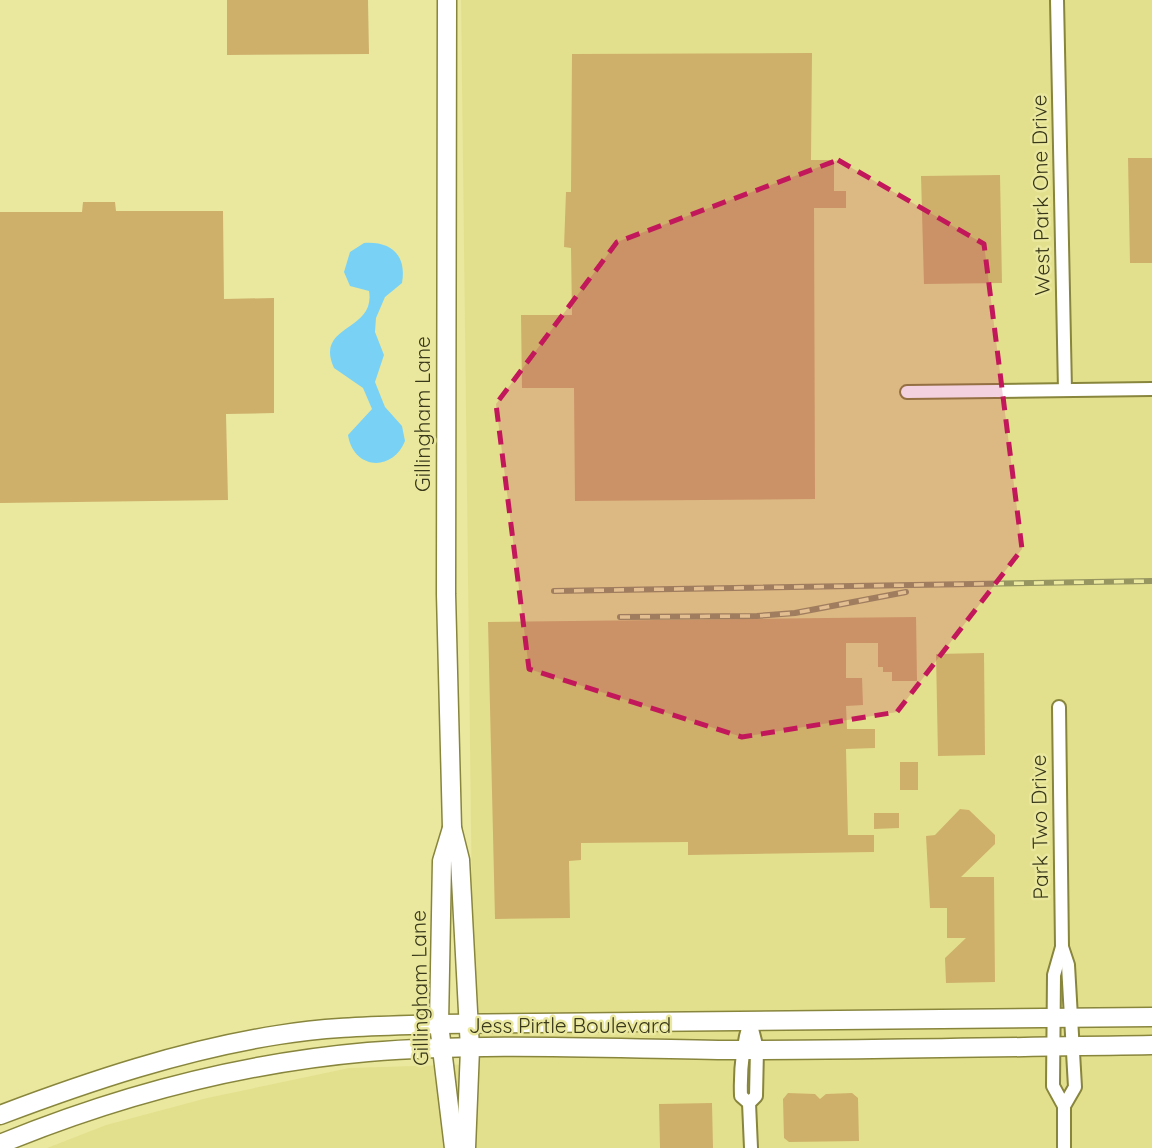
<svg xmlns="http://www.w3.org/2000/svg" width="1152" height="1148" viewBox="0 0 1152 1148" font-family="Quicksand,sans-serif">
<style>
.built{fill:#e3e08d}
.water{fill:#79d2f6}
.building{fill:#ceb06b}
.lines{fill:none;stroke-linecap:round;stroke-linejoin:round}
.street-casing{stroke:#88853d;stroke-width:16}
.secondary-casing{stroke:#88853d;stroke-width:21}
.street{stroke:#fff;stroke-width:12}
.secondary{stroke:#fff;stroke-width:18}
.rail-casing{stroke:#979660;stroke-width:6}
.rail{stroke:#eae89e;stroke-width:3.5;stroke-dasharray:10;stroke-linecap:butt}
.marked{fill:#c2185b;fill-opacity:0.2;stroke:#c2185b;stroke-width:5;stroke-dasharray:14 9;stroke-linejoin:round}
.labels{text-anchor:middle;stroke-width:5;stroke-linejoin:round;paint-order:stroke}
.street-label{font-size:21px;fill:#39381a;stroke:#eae89e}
</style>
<rect width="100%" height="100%" fill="#eae89e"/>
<!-- built -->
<path class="built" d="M 461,0 L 1152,0 L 1152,1148 L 47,1148 L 106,1125 L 207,1098 L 349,1068 L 480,1064 L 473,994 Z"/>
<!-- water -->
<path class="water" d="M 364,243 C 391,241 407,255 402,283 L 385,297 L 376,318 L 375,332 L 384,355 L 375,382 L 385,407 L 402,426 L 405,441 C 392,473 353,469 348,435 L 372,409 L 363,388 L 334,368 C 314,324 376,332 369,291 L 350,286 L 344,272 L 350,252 Z"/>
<!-- building -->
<g class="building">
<path d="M 227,0 L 368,0 L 369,54 L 227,55 Z"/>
<path d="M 812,53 L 811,160 L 834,160 L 834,191 L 846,191 L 846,208 L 814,208 L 815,499 L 575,501 L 574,388 L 522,388 L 521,315 L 572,315 L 571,248 L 564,247 L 566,192 L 571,192 L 572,54 Z"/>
<path d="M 1128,158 L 1152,158 L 1152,263 L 1130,263 Z"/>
<path d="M 1000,175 L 1002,283 L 924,284 L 921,176 Z"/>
<path d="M 83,202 L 115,202 L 116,211 L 223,211 L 224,299 L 274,298 L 274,413 L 226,414 L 228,500 L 0,503 L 0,212 L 82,212 Z"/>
<path d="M 916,617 L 917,681 L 892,681 L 892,672 L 883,672 L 883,667 L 878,667 L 878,643 L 846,643 L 846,678 L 862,678 L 863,705 L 846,706 L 847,729 L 875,729 L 875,748 L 846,749 L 848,835 L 874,835 L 874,852 L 688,855 L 688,842 L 581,843 L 581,860 L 569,861 L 570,918 L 495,919 L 488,622 Z"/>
<path d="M 984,653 L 985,755 L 938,756 L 936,654 Z"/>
<rect x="900" y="762" width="18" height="28"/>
<path d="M 960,809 L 969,810 L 995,835 L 995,844 L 961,877 L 994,877 L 995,982 L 946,983 L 945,958 L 966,938 L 947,938 L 947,908 L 930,908 L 926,836 L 935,835 Z"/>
<path d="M 874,813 L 899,813 L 899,828 L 874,829 Z"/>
<path d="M 788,1093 L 815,1094 L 820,1099 L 826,1094 L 852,1093 L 858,1098 L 859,1141 L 789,1142 L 784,1138 L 783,1099 Z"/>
<path d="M 712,1103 L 713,1148 L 660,1148 L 659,1104 Z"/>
</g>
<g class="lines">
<!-- street casing -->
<g class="street-casing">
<g id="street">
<path d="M 1057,0 L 1065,390"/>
<path d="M 907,392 L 1152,389"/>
<path d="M 1059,707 L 1062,947 L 1068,965 L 1075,1087 L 1064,1106 L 1064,1148"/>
<path d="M 1062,947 L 1054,975 L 1053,1086 L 1064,1106"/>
<path d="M 750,1021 L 757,1049 L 756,1096 L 749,1103 L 751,1148"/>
<path d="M 749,1103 L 741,1096 C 740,1069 742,1047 750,1021"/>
</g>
</g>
<!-- secondary casing -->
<g class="secondary-casing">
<g id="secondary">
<path d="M 447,0 L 446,594 L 452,828 L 460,860 L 470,1049 L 466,1148"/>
<path d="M 452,828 L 442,861 L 439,1024 L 454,1148"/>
<path d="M 0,1115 C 90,1081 183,1050 278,1035 C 331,1026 385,1026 439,1024 L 1152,1017"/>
<path d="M 0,1144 C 117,1096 242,1063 368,1052 C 490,1042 614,1049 736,1050 C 875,1050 1014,1047 1152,1045"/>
</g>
</g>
<!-- street -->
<use href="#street" class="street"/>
<!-- secondary -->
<use href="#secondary" class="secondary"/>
<!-- rail casing -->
<g class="rail-casing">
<g id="rail">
<path d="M 554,591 L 1152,581"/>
<path d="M 620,617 L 757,616 L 795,613 L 906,592"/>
</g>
</g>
<!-- rail -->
<use href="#rail" class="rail"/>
</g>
<!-- marked area -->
<path class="marked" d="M 838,160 L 984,244 L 1022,549 L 897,712 L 742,737 L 529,669 L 496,404 L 617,242 Z"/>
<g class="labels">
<!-- street labels -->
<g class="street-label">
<text transform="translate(1041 195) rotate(-91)" y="7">West Park One Drive</text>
<text transform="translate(423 414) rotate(-90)" y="7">Gillingham Lane</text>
<text transform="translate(1040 827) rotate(-91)" y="7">Park Two Drive</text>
<text transform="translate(420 988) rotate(-91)" y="7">Gillingham Lane</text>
<text x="570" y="1033">Jess Pirtle Boulevard</text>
</g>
</g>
</svg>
